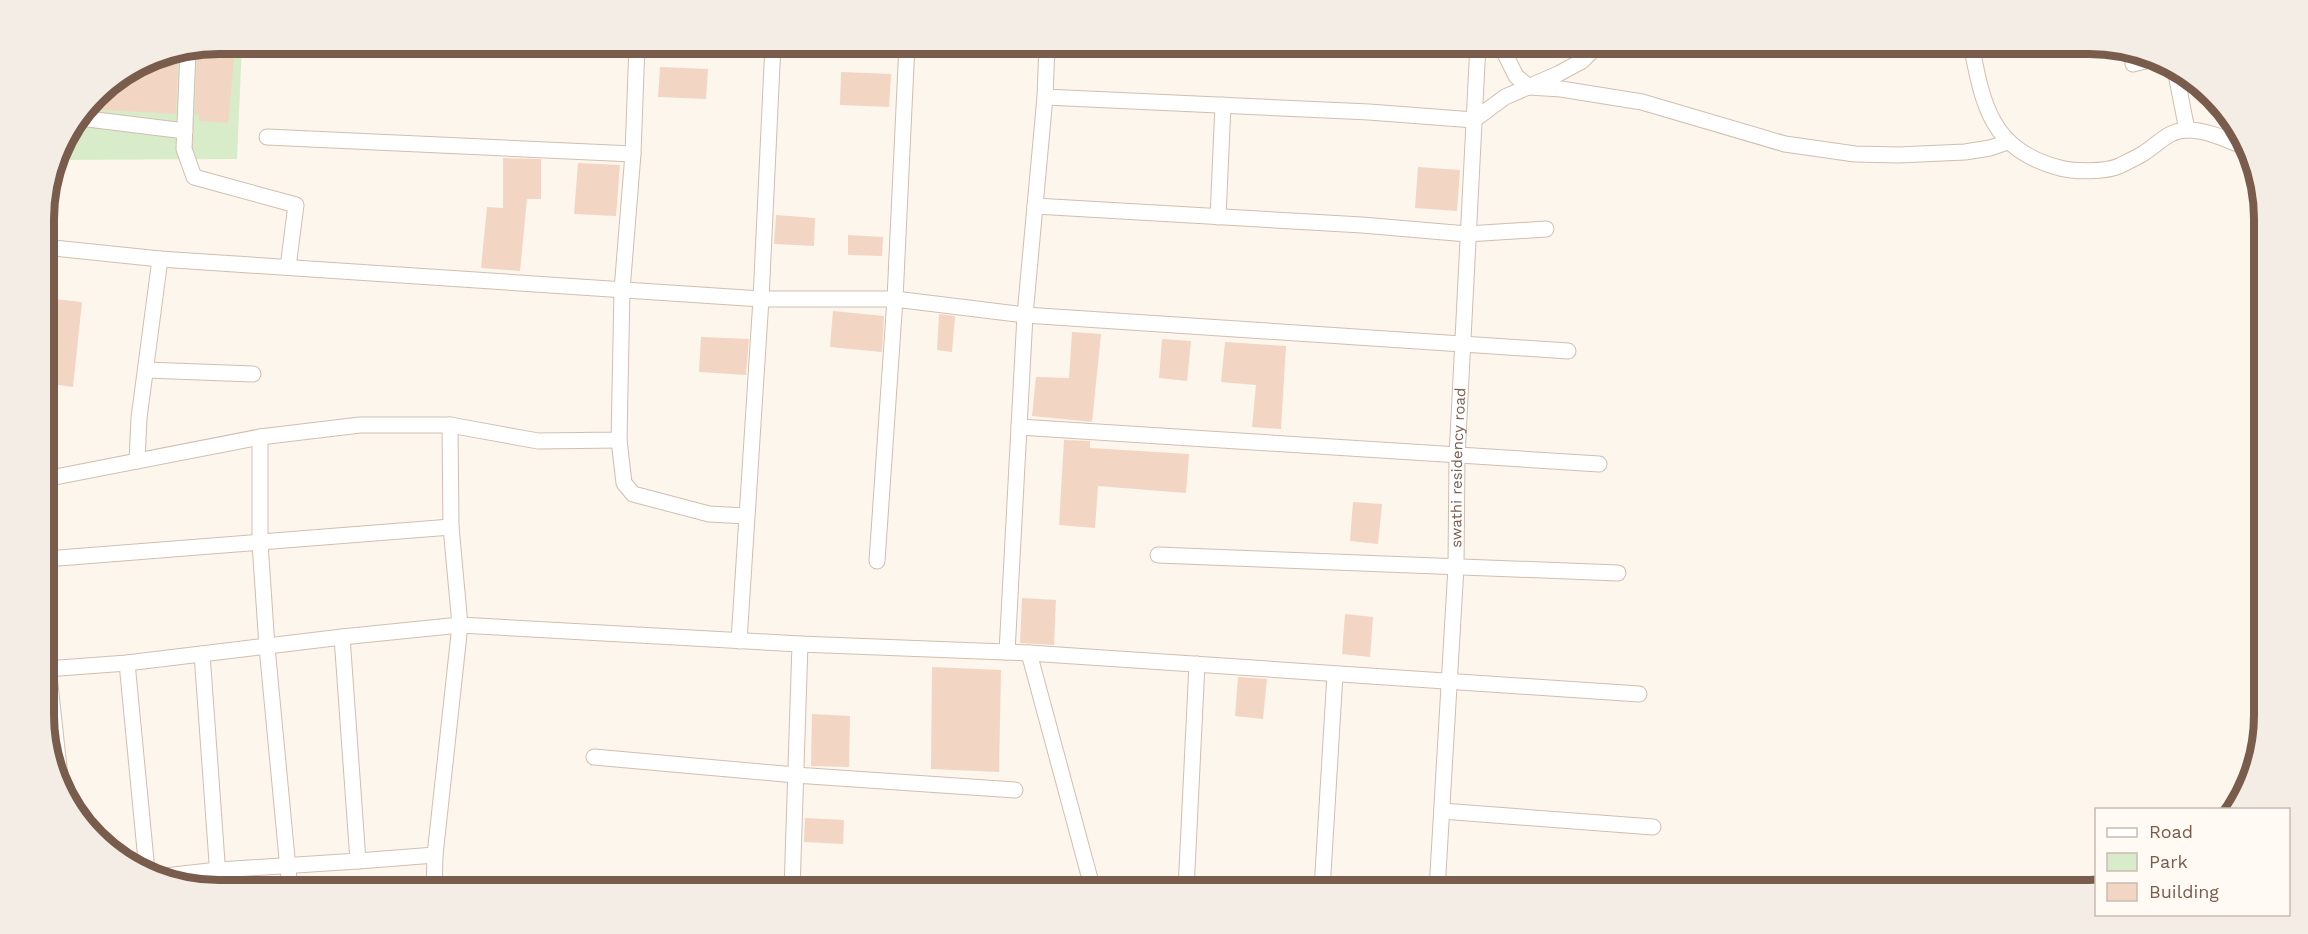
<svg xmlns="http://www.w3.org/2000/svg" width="2308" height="934" viewBox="0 0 2308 934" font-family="'Work Sans',sans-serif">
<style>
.green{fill:#d8ecc9}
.building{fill:#f3d5c3}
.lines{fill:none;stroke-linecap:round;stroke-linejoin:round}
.street-casing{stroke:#d1beb0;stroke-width:17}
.street{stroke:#fff;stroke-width:15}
.labels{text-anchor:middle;stroke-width:5;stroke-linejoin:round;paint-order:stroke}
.street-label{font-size:15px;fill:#7a5c4d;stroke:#fffaf3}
.rim{fill:none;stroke:#7a5c4d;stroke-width:8}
</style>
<rect width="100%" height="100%" fill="#fdf6ec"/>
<!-- green -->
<path class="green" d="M 219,44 L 242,44 L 237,159 L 57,160 L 62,141 L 103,87 L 152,57 Z"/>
<!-- building -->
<g class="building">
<path d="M 207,46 L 235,48 L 228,123 L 199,121 L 199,115 L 195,115 L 197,48 Z"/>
<path d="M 178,52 L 176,114 L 86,109 L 103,87 L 152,57 Z"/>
<path d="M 660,67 L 708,69 L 706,99 L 658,97 Z"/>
<path d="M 841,72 L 891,74 L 889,107 L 840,105 Z"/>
<path d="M 503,158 L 541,159 L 541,199 L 527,199 L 520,271 L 481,268 L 487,207 L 503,208 Z"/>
<path d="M 578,163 L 620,165 L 616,216 L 574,214 Z"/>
<path d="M 1418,167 L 1460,170 L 1457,211 L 1415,208 Z"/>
<path d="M 776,215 L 815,218 L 814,246 L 774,244 Z"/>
<path d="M 848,235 L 883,237 L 882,256 L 848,255 Z"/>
<path d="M 44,298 L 82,302 L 73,387 L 45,383 Z"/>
<path d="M 833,311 L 884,316 L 882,352 L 830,347 Z"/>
<path d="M 939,314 L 955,316 L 952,352 L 937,350 Z"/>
<path d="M 1072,332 L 1101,334 L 1092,422 L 1032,416 L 1036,377 L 1069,378 Z"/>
<path d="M 701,337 L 749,339 L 746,375 L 699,372 Z"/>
<path d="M 1162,339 L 1191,341 L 1187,381 L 1159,378 Z"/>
<path d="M 1225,342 L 1286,346 L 1281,429 L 1252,427 L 1256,385 L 1221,382 Z"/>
<path d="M 1064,440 L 1090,441 L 1090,448 L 1189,454 L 1186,493 L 1098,486 L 1095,528 L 1059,525 Z"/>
<path d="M 1353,502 L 1382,504 L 1378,544 L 1350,541 Z"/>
<path d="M 1022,598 L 1056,600 L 1054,645 L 1020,643 Z"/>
<path d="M 1345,614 L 1373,617 L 1370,657 L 1342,654 Z"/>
<path d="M 932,667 L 1001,670 L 999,772 L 931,769 Z"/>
<path d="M 1238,677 L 1267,679 L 1263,719 L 1235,716 Z"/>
<path d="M 812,714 L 850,716 L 849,767 L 811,766 Z"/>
<path d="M 805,818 L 844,820 L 843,844 L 804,842 Z"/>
</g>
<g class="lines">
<!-- street casing -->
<g class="street-casing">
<g id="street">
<path d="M 1500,44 L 1516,76 L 1529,87 L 1561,89 L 1642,102 L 1785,144 L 1855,154 L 1898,155 L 1965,152 L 1990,148 L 2008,142"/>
<path d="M 1971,44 C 1983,106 1991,150 2060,168 C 2074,172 2106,172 2119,166 C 2127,162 2136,158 2144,153 C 2158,144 2169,130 2187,130 C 2206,130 2223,138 2240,145"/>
<path d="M 188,50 L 184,149 L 194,177 L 296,205 L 288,267"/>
<path d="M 2133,64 L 2154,59"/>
<path d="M 2176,74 L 2187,130"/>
<path d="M 1045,97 L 1369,112 L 1474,120 L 1505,97 L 1558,74 L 1582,61 L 1599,44"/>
<path d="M 80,118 L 185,131"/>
<path d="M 267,137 L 633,154"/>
<path d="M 1035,206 L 1362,225 L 1467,234 L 1546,229"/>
<path d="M 1218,217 L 1223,105"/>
<path d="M 44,247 L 160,259 L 761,299 L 895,299 L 907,44"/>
<path d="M 146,370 L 253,374"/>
<path d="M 1019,427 L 1599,464"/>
<path d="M 260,437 L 260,543 L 267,647 L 290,890"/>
<path d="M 619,440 L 624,483 L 633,494 L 709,514 L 746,516"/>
<path d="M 137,461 L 139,418 L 160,259"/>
<path d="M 45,479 L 260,437 L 360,425 L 450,425 L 538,441 L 619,440 L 622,290 L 633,154 L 637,44"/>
<path d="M 1158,555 L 1618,573"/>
<path d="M 46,559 L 451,527"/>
<path d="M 877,561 L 895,299 L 1025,315 L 1568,351"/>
<path d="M 342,637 L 460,625 L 800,644 L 792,890"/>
<path d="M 739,641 L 761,299 L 773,44"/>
<path d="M 800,644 L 1029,653"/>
<path d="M 46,647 L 60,777"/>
<path d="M 1007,652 L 1025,315 L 1045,97 L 1047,44"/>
<path d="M 202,654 L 219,890"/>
<path d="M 127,663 L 147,871"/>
<path d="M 46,669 L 127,663 L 342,637 L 358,861 L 218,870 L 156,877"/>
<path d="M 594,757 L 795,775 L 1015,790"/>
<path d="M 1442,811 L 1653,827"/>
<path d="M 358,861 L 435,855"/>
<path d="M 434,890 L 435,855 L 460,625 L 451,527 L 450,425"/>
<path d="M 1093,890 L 1029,653 L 1639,694"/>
<path d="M 1186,890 L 1197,664"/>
<path d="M 1322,890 L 1335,674"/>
<path id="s1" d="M 1437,890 L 1456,567 L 1457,457 L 1478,44"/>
</g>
</g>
<!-- street -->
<use href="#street" class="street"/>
</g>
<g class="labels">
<!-- street labels -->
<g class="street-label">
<text dy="5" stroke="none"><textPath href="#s1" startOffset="423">swathi residency road</textPath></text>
</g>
</g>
<!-- crop -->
<path d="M0 0H2308V934H0ZM219 54H2089A165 165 0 0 1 2254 219V715A165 165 0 0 1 2089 880H219A165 165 0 0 1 54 715V219A165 165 0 0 1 219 54Z" fill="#f4ede6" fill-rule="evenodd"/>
<path class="rim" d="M219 54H2089A165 165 0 0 1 2254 219V715A165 165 0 0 1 2089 880H219A165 165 0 0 1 54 715V219A165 165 0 0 1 219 54Z"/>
<!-- legend -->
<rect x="2095" y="808" width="195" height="108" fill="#fffaf3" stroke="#cabbb1" stroke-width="1.5"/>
<rect x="2107" y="828" width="30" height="9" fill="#ffffff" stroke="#cabbb1" stroke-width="1.5"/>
<text x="2149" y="838" font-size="18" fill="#7a5c4d">Road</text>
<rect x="2107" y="853" width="30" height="18" fill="#d8ecc9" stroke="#cabbb1" stroke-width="1.5"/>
<text x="2149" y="868" font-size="18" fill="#7a5c4d">Park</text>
<rect x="2107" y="883" width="30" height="18" fill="#f3d5c3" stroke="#cabbb1" stroke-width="1.5"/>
<text x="2149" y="898" font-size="18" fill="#7a5c4d">Building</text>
</svg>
